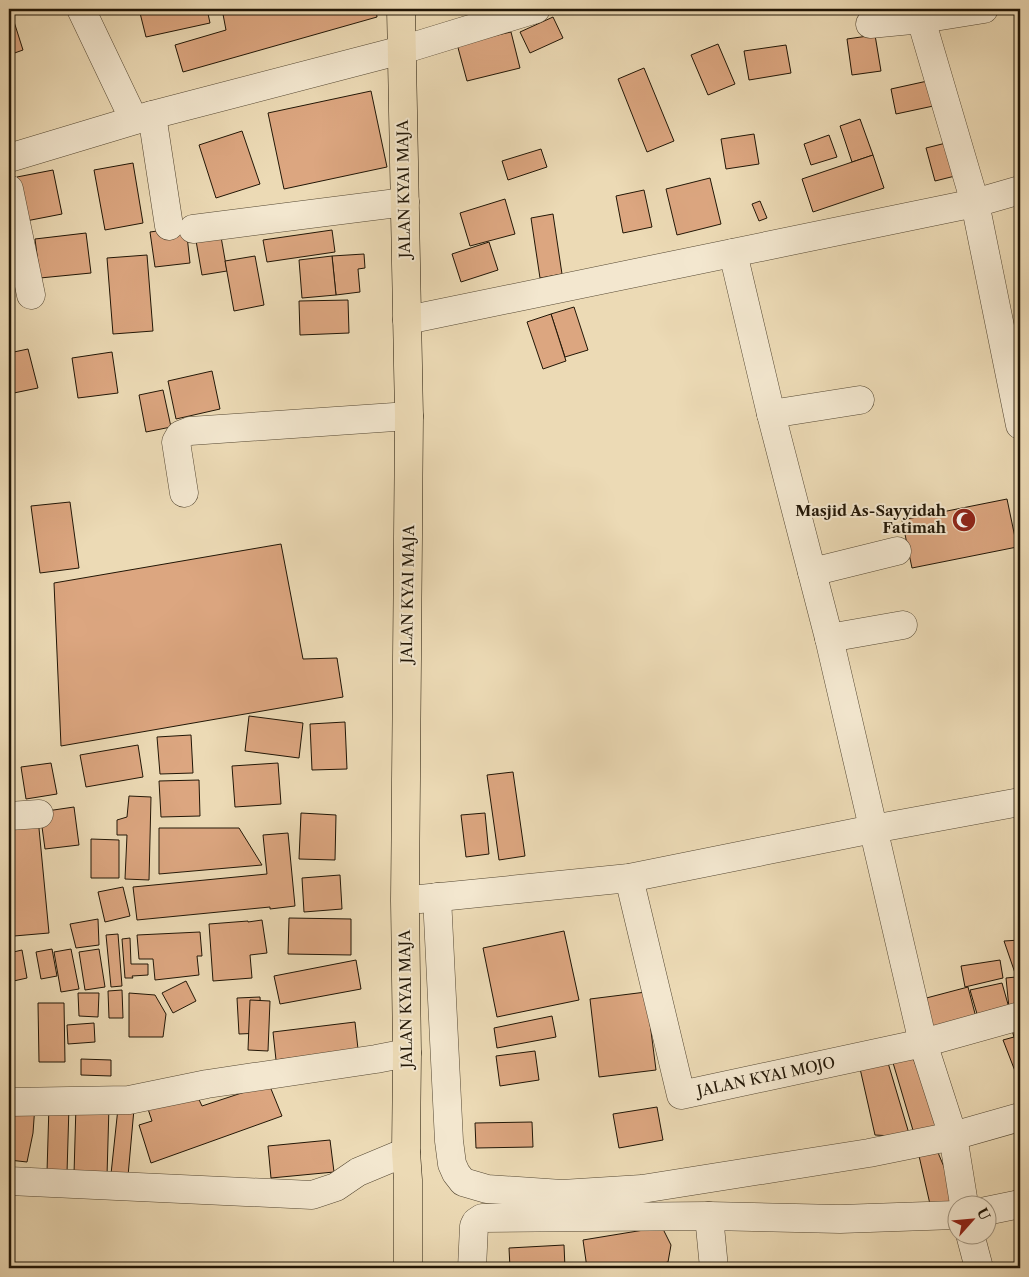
<svg xmlns="http://www.w3.org/2000/svg" width="1029" height="1277" viewBox="0 0 1029 1277" font-family="'Libre Caslon Text',serif">
<style>
.building{fill:#dca680;stroke:#211606}
.lines{fill:none;stroke-linecap:round;stroke-linejoin:round}
.minor-casing{stroke:#544732;stroke-width:29}
.major-casing{stroke:#211606;stroke-width:29}
.minor{stroke:#f3e7cf;stroke-width:28}
.major{stroke:#ecdab5;stroke-width:28}
.labels{text-anchor:middle;stroke-width:4;stroke-linejoin:round;paint-order:stroke}
.street-label{font-size:15px;fill:#211606;stroke:#f3e7cf}
.poi-label{font-size:15px;font-weight:bold;fill:#211606;stroke:#f3e7cf;text-anchor:end}
</style>
<rect width="100%" height="100%" fill="#ecdab5"/>
<filter id="stains"><feTurbulence type="fractalNoise" baseFrequency=".004" numOctaves="4"/><feColorMatrix values="0 0 0 0 .2 0 0 0 0 .09 0 0 0 0 .02 0 0 0 .5 -.17"/></filter>
<radialGradient id="worn" r=".72"><stop offset=".6" stop-color="#630" stop-opacity="0"/><stop offset="1" stop-color="#630" stop-opacity=".3"/></radialGradient>
<!-- building -->
<g class="building">
<path d="M 9,9 L 10,9 L 23,50 L 9,55 Z"/>
<path d="M 139,9 L 207,9 L 210,23 L 146,37 Z"/>
<path d="M 222,9 L 376,9 L 377,17 L 183,72 L 175,45 L 226,30 Z"/>
<path d="M 448,9 L 477,9 L 449,13 Z"/>
<path d="M 553,17 L 563,38 L 530,53 L 520,32 Z"/>
<path d="M 511,32 L 520,68 L 467,81 L 457,44 Z"/>
<path d="M 875,35 L 881,71 L 852,75 L 847,39 Z"/>
<path d="M 718,44 L 735,84 L 708,95 L 691,55 Z"/>
<path d="M 786,45 L 791,73 L 749,80 L 744,51 Z"/>
<path d="M 644,68 L 674,141 L 647,152 L 618,79 Z"/>
<path d="M 932,80 L 938,105 L 896,114 L 891,89 Z"/>
<path d="M 371,91 L 387,167 L 284,189 L 268,113 Z"/>
<path d="M 860,119 L 873,155 L 852,162 L 840,126 Z"/>
<path d="M 242,131 L 260,184 L 216,198 L 199,145 Z"/>
<path d="M 754,134 L 759,164 L 726,169 L 721,139 Z"/>
<path d="M 829,135 L 837,157 L 811,165 L 804,144 Z"/>
<path d="M 950,142 L 959,175 L 935,181 L 926,148 Z"/>
<path d="M 541,149 L 547,167 L 508,180 L 502,161 Z"/>
<path d="M 873,155 L 884,188 L 813,212 L 802,179 Z"/>
<path d="M 133,163 L 143,223 L 105,230 L 94,170 Z"/>
<path d="M 53,170 L 62,214 L 26,221 L 17,177 Z"/>
<path d="M 710,178 L 721,224 L 677,235 L 666,189 Z"/>
<path d="M 644,190 L 652,227 L 623,233 L 616,196 Z"/>
<path d="M 505,199 L 515,234 L 470,246 L 460,213 Z"/>
<path d="M 760,201 L 767,218 L 759,221 L 752,204 Z"/>
<path d="M 553,214 L 562,274 L 540,278 L 531,218 Z"/>
<path d="M 186,227 L 190,263 L 155,267 L 150,232 Z"/>
<path d="M 332,230 L 335,252 L 267,262 L 263,240 Z"/>
<path d="M 220,231 L 227,271 L 202,275 L 195,235 Z"/>
<path d="M 86,233 L 91,273 L 40,278 L 35,239 Z"/>
<path d="M 489,242 L 498,270 L 461,282 L 452,254 Z"/>
<path d="M 364,254 L 365,268 L 358,269 L 360,292 L 336,295 L 332,256 Z"/>
<path d="M 147,255 L 153,331 L 113,334 L 107,258 Z"/>
<path d="M 255,256 L 264,305 L 234,311 L 225,261 Z"/>
<path d="M 332,256 L 336,295 L 302,298 L 299,260 Z"/>
<path d="M 348,300 L 349,333 L 300,335 L 299,301 Z"/>
<path d="M 574,307 L 588,350 L 565,357 L 551,314 Z"/>
<path d="M 551,314 L 566,361 L 543,369 L 527,322 Z"/>
<path d="M 28,349 L 38,388 L 9,394 L 9,353 Z"/>
<path d="M 112,352 L 118,393 L 78,398 L 72,358 Z"/>
<path d="M 212,371 L 220,409 L 176,419 L 168,381 Z"/>
<path d="M 163,390 L 171,427 L 146,432 L 139,395 Z"/>
<path d="M 1007,499 L 1017,547 L 912,568 L 902,520 Z"/>
<path d="M 70,502 L 79,568 L 40,573 L 31,506 Z"/>
<path d="M 281,544 L 303,659 L 337,658 L 343,697 L 61,746 L 54,583 Z"/>
<path d="M 249,716 L 303,723 L 299,758 L 245,751 Z"/>
<path d="M 345,722 L 347,769 L 312,770 L 310,724 Z"/>
<path d="M 191,735 L 193,773 L 160,774 L 157,737 Z"/>
<path d="M 138,745 L 143,777 L 86,787 L 80,755 Z"/>
<path d="M 51,763 L 57,794 L 26,799 L 21,767 Z"/>
<path d="M 278,763 L 281,804 L 235,807 L 232,766 Z"/>
<path d="M 513,772 L 525,856 L 499,860 L 487,775 Z"/>
<path d="M 199,780 L 200,816 L 161,817 L 159,781 Z"/>
<path d="M 129,796 L 151,797 L 149,880 L 125,879 L 127,835 L 117,835 L 117,820 L 127,817 Z"/>
<path d="M 74,807 L 79,845 L 45,849 L 40,812 Z"/>
<path d="M 301,813 L 336,815 L 335,860 L 299,859 Z"/>
<path d="M 485,813 L 489,854 L 466,857 L 461,815 Z"/>
<path d="M 38,818 L 49,933 L 14,936 L 9,885 L 9,821 Z"/>
<path d="M 159,828 L 239,828 L 262,865 L 159,874 Z"/>
<path d="M 288,833 L 295,906 L 270,909 L 270,907 L 137,920 L 133,887 L 267,874 L 263,835 Z"/>
<path d="M 91,839 L 119,840 L 119,878 L 91,878 Z"/>
<path d="M 340,875 L 342,909 L 304,912 L 302,878 Z"/>
<path d="M 123,887 L 130,916 L 105,922 L 98,892 Z"/>
<path d="M 289,918 L 351,919 L 351,955 L 288,954 Z"/>
<path d="M 98,919 L 99,945 L 76,948 L 70,924 Z"/>
<path d="M 262,920 L 267,953 L 250,955 L 252,978 L 213,981 L 209,924 L 248,921 L 248,922 Z"/>
<path d="M 564,931 L 579,1000 L 497,1017 L 483,948 Z"/>
<path d="M 200,932 L 202,956 L 197,956 L 199,975 L 155,980 L 153,959 L 139,959 L 137,935 Z"/>
<path d="M 118,934 L 122,986 L 111,987 L 106,935 Z"/>
<path d="M 130,938 L 131,964 L 148,964 L 148,975 L 132,976 L 133,978 L 125,978 L 122,939 Z"/>
<path d="M 1020,940 L 1020,970 L 1015,973 L 1004,941 Z"/>
<path d="M 52,949 L 57,976 L 41,979 L 36,952 Z"/>
<path d="M 71,949 L 79,989 L 61,992 L 54,952 Z"/>
<path d="M 99,949 L 105,987 L 85,990 L 79,952 Z"/>
<path d="M 22,950 L 27,978 L 9,982 L 9,953 Z"/>
<path d="M 356,960 L 361,989 L 280,1004 L 274,976 Z"/>
<path d="M 1000,960 L 1003,978 L 965,987 L 961,966 Z"/>
<path d="M 1016,977 L 1020,993 L 1020,1007 L 1009,1008 L 1006,978 Z"/>
<path d="M 186,981 L 196,1001 L 173,1013 L 162,993 Z"/>
<path d="M 1002,983 L 1011,1015 L 980,1024 L 970,990 Z"/>
<path d="M 968,987 L 978,1025 L 926,1037 L 915,1001 Z"/>
<path d="M 122,990 L 123,1018 L 109,1018 L 108,991 Z"/>
<path d="M 646,992 L 656,1070 L 599,1077 L 590,999 Z"/>
<path d="M 78,993 L 99,993 L 98,1017 L 79,1016 Z"/>
<path d="M 129,993 L 155,995 L 166,1014 L 163,1037 L 129,1037 Z"/>
<path d="M 260,997 L 262,1033 L 239,1034 L 237,998 Z"/>
<path d="M 250,1000 L 270,1001 L 268,1051 L 248,1050 Z"/>
<path d="M 38,1003 L 64,1003 L 65,1062 L 39,1062 Z"/>
<path d="M 552,1016 L 556,1037 L 497,1048 L 494,1028 Z"/>
<path d="M 1020,1019 L 1020,1084 L 1003,1040 L 1014,1037 L 1010,1023 Z"/>
<path d="M 355,1022 L 358,1049 L 276,1060 L 273,1032 Z"/>
<path d="M 94,1023 L 95,1042 L 68,1044 L 67,1025 Z"/>
<path d="M 910,1050 L 939,1125 L 915,1137 L 891,1056 Z"/>
<path d="M 535,1051 L 539,1080 L 500,1086 L 496,1056 Z"/>
<path d="M 886,1056 L 910,1137 L 875,1135 L 859,1064 Z"/>
<path d="M 81,1059 L 111,1060 L 111,1076 L 81,1075 Z"/>
<path d="M 269,1084 L 282,1116 L 151,1163 L 139,1125 L 152,1121 L 145,1100 L 195,1091 L 202,1106 Z"/>
<path d="M 35,1105 L 33,1133 L 27,1162 L 9,1160 L 9,1118 L 10,1107 Z"/>
<path d="M 49,1105 L 69,1106 L 67,1173 L 47,1172 Z"/>
<path d="M 76,1105 L 109,1106 L 107,1176 L 74,1174 Z"/>
<path d="M 657,1107 L 663,1140 L 619,1148 L 613,1114 Z"/>
<path d="M 118,1108 L 134,1109 L 128,1176 L 111,1174 Z"/>
<path d="M 532,1122 L 533,1147 L 476,1148 L 475,1123 Z"/>
<path d="M 330,1140 L 334,1172 L 271,1178 L 268,1146 Z"/>
<path d="M 934,1143 L 957,1198 L 932,1213 L 917,1147 Z"/>
<path d="M 662,1227 L 671,1245 L 668,1262 L 642,1268 L 587,1268 L 583,1240 Z"/>
<path d="M 564,1245 L 565,1268 L 510,1268 L 509,1248 Z"/>
</g>
<g class="lines">
<!-- minor casing -->
<g class="minor-casing">
<g id="minor">
<path d="M 81,9 L 134,120"/>
<path d="M 918,9 L 975,203 L 1020,425"/>
<path d="M 870,24 L 922,19 L 984,9"/>
<path d="M 152,115 L 169,226"/>
<path d="M 9,158 L 152,115 L 402,50 L 536,9"/>
<path d="M 9,189 L 31,295"/>
<path d="M 193,229 L 405,202"/>
<path d="M 733,253 L 771,414 L 829,638 L 923,1043 L 953,1136 L 964,1204"/>
<path d="M 407,320 L 975,203 L 1020,190"/>
<path d="M 771,414 L 860,400"/>
<path d="M 184,493 L 176,442 L 180,435 L 190,431 L 409,416"/>
<path d="M 812,572 L 897,551"/>
<path d="M 829,638 L 903,625"/>
<path d="M 9,816 L 39,814"/>
<path d="M 629,878 L 681,1095 L 923,1043 L 1020,1016"/>
<path d="M 437,897 L 449,1141 L 452,1164 L 456,1173 L 463,1182 L 487,1189 L 562,1194 L 642,1189 L 869,1153 L 953,1136 L 1020,1117"/>
<path d="M 420,899 L 629,878 L 873,829 L 1020,802"/>
<path d="M 9,1102 L 129,1100 L 207,1084 L 376,1059 L 407,1053"/>
<path d="M 9,1181 L 312,1195 L 336,1187 L 358,1172 L 406,1152"/>
<path d="M 986,1211 L 1020,1204"/>
<path d="M 709,1216 L 714,1268"/>
<path d="M 970,1234 L 979,1268"/>
<path d="M 472,1268 L 474,1226 L 476,1222 L 482,1218 L 709,1216 L 840,1219 L 956,1215"/>
</g>
</g>
<!-- major casing -->
<g class="major-casing">
<path id="major" d="M 401,9 L 409,416 L 405,901 L 407,1053 L 406,1152 L 408,1180 L 408,1268"/>
</g>
<!-- minor -->
<use href="#minor" class="minor"/>
<!-- major -->
<use href="#major" class="major"/>
</g>
<!-- icons -->
<defs>
<g id="mosque-disc" transform="scale(1.25)"><circle r="9.5" fill="#8f2418" stroke="#f3e7cf"/><path d="M3.5-4.9A6 6 0 1 0 3.5 4.9A5 5 0 1 1 3.5-4.9Z" fill="#fff"/></g>
</defs>
<g fill-rule="evenodd">
<use href="#mosque-disc" x="964" y="520"/>
</g>
<g class="labels">
<!-- street labels -->
<g class="street-label">
<text transform="translate(404 189) rotate(-91)" y="5">JALAN KYAI MAJA</text>
<text transform="translate(408 594) rotate(-89)" y="5">JALAN KYAI MAJA</text>
<text transform="translate(406 999) rotate(-91)" y="5">JALAN KYAI MAJA</text>
<text transform="translate(766 1077) rotate(-12)" y="5">JALAN KYAI MOJO</text>
</g>
<!-- poi labels -->
<g class="poi-label">
<text x="946" y="516">Masjid As-Sayyidah<tspan x="946" dy="17">Fatimah</tspan></text>
</g>
</g>
<!-- margin -->
<rect width="1029" height="1277" fill="none" stroke="#ecdab5" stroke-width="30"/>
<rect x="10" y="10" width="1009" height="1257" fill="none" stroke="#211606" stroke-width="2.5"/>
<rect x="15" y="15" width="999" height="1247" fill="none" stroke="#211606"/>
<!-- north arrow -->
<g transform="translate(972 1220) rotate(63)"><circle r="24" fill="#f3e7cf" stroke="#9f937f"/>
<path d="M0-4L9 19L0 12L-9 19Z" fill="#8f2418"/>
<text y="-8" font-size="14" font-weight="bold" text-anchor="middle" fill="#211606">U</text>
</g>
<rect width="100%" height="100%" filter="url(#stains)"/>
<rect width="100%" height="100%" fill="url(#worn)"/>
</svg>
